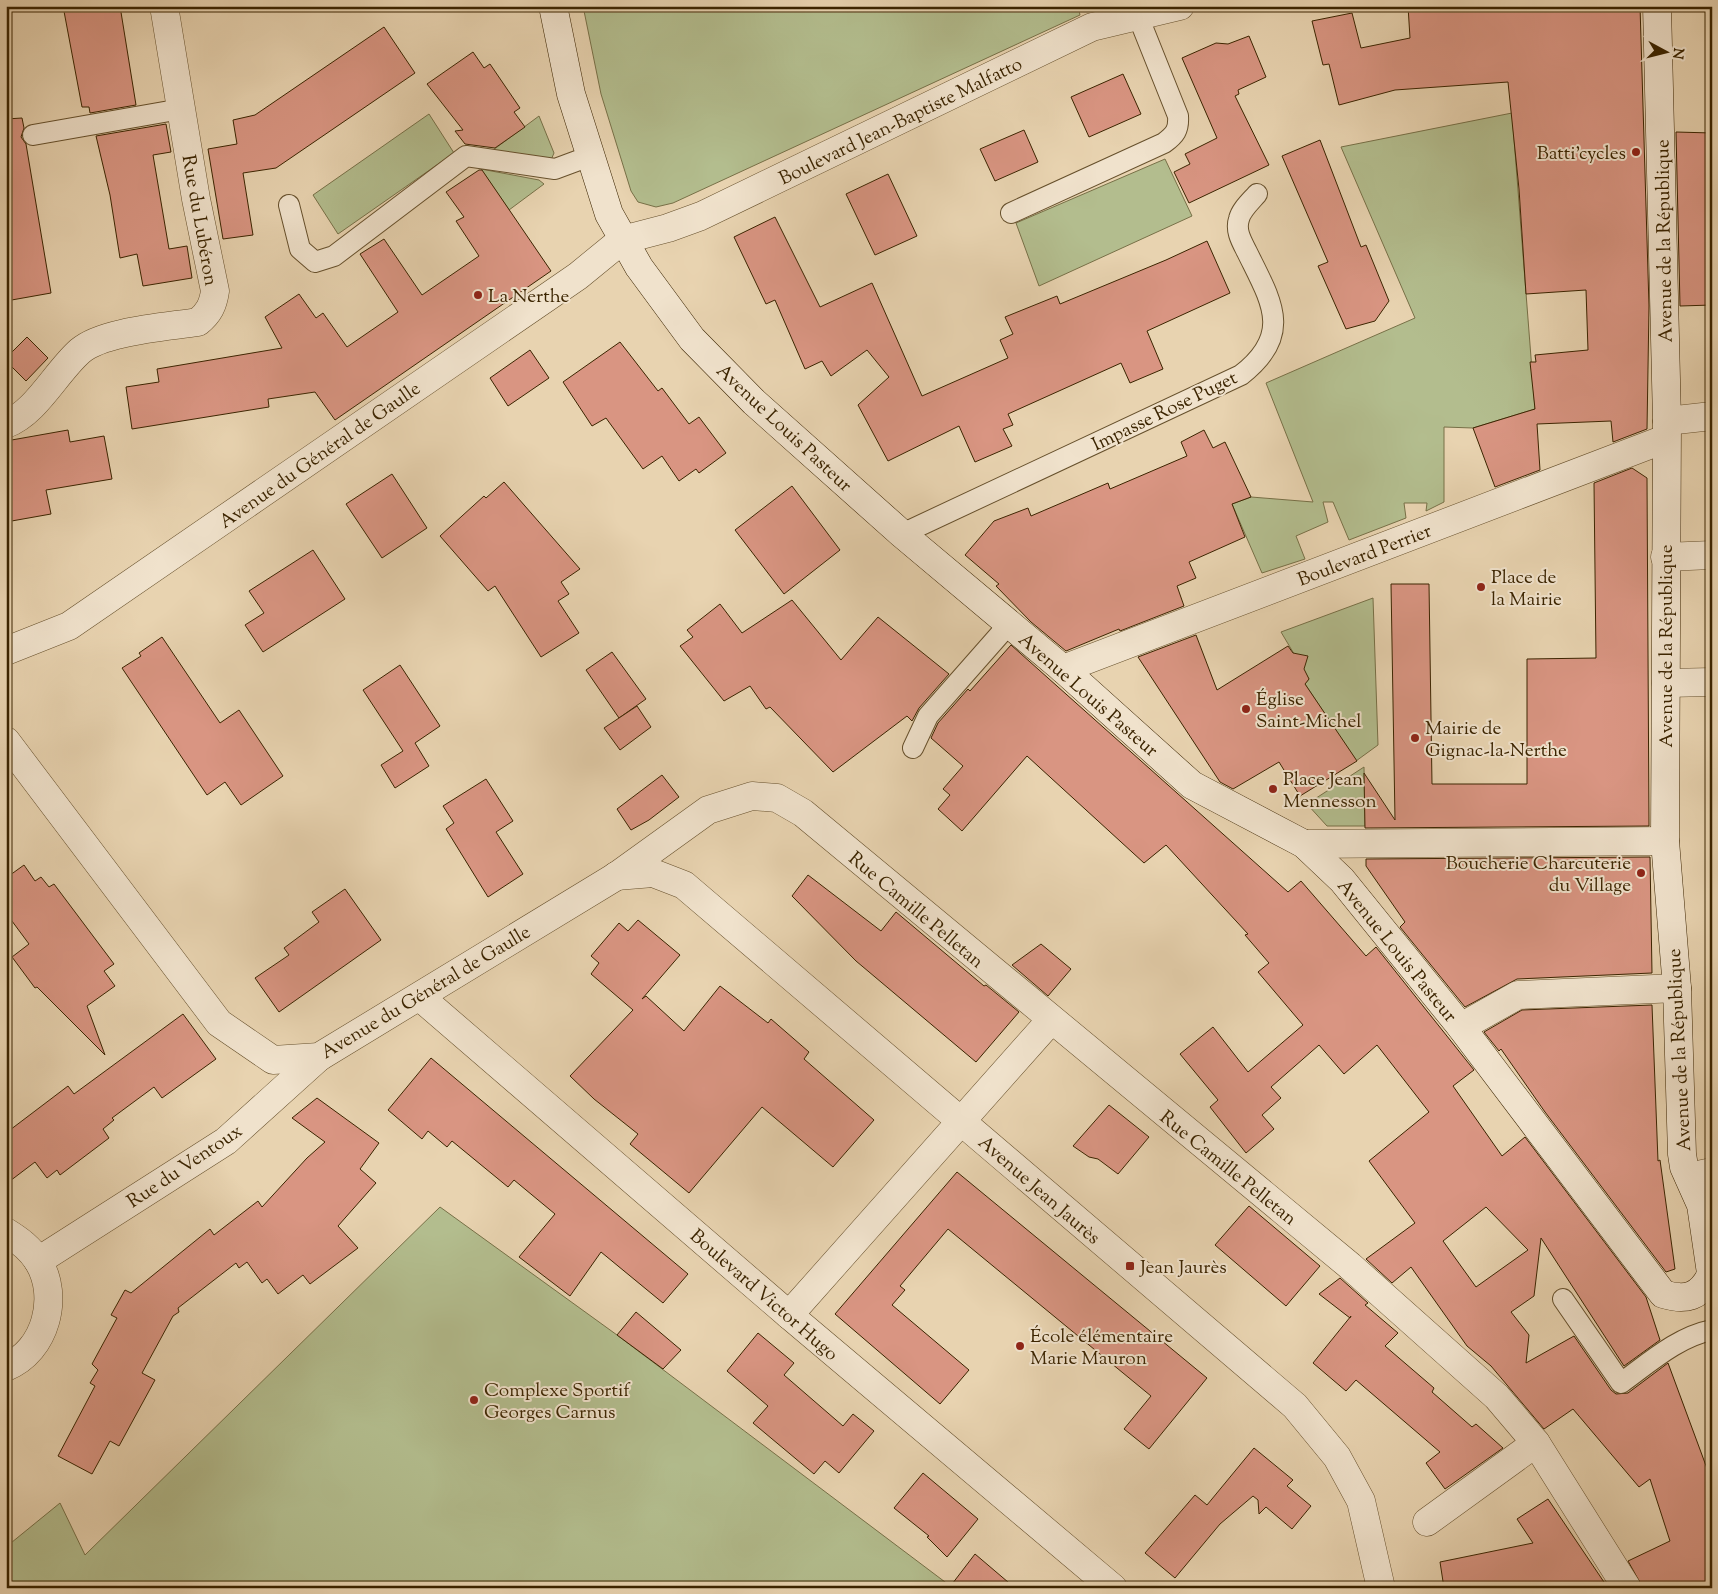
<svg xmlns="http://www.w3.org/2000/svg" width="1718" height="1594" viewBox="0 0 1718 1594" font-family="'Sorts Mill Goudy',serif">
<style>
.green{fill:#b3bd8e;stroke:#777047}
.building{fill:#d99582;stroke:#3b2400;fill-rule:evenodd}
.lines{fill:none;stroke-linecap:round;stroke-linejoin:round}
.lane-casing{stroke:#66502c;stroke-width:22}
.street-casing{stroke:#66502c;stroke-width:29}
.secondary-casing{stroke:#3b2400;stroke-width:29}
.lane{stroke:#f0e2cc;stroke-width:20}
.street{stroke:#f0e2cc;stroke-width:28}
.secondary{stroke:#f0e2cc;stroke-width:28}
.poi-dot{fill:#8f2418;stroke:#f0e2cc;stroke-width:2}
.labels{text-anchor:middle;stroke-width:4;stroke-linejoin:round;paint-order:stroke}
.street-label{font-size:19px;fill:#3b2400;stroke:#f0e2cc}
.poi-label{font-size:19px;fill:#3b2400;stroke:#f0e2cc;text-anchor:start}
</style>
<rect width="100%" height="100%" fill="#e8d3b0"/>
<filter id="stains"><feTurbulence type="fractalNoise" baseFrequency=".004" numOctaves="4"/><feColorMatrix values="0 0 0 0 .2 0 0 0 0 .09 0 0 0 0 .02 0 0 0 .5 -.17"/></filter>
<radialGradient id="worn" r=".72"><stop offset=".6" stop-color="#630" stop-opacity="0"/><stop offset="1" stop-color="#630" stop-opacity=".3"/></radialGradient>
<!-- green -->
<g class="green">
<path d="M 583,6 L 1078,6 L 1080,15 L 673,203 L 656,207 L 638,202 L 631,191 L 601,94 Z"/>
<path d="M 1512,113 L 1535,409 L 1473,428 L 1444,427 L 1444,502 L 1426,511 L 1427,503 L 1404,503 L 1406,518 L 1349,540 L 1333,502 L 1323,502 L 1328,522 L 1296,536 L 1305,559 L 1262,573 L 1232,504 L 1251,497 L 1313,502 L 1266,383 L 1415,318 L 1341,147 Z"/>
<path d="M 429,114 L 454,153 L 338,234 L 313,195 Z"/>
<path d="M 539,116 L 554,153 L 551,160 L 489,153 Z"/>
<path d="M 1165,159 L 1192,216 L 1039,286 L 1016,223 Z"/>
<path d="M 481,169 L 539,180 L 544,184 L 509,210 Z"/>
<path d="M 1373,598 L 1378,745 L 1356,761 L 1305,684 L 1309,679 L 1281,632 Z"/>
<path d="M 1364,767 L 1365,826 L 1327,826 L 1307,804 Z"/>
<path d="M 440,1207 L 617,1335 L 953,1588 L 6,1588 L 6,1547 L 60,1503 L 85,1555 Z"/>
</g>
<!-- building -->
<g class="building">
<path d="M 63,6 L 120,6 L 136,105 L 90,113 L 89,107 L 82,107 Z"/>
<path d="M 1408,6 L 1640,6 L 1649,306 L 1647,429 L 1613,442 L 1611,421 L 1537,424 L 1540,470 L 1495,487 L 1473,428 L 1535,409 L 1530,362 L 1536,362 L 1535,355 L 1588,350 L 1586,290 L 1526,294 L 1519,189 L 1508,82 L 1395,90 L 1339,105 L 1329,64 L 1323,65 L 1312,21 L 1352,13 L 1361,48 L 1410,38 Z"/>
<path d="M 384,27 L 415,73 L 276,168 L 243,173 L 253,235 L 223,239 L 208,149 L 237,144 L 233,120 L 255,115 Z"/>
<path d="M 1249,36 L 1266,77 L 1238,90 L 1239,94 L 1235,96 L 1269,165 L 1189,203 L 1174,172 L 1190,164 L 1185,154 L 1217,138 L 1182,58 L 1216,43 L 1228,44 Z"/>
<path d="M 473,52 L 484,68 L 490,64 L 520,108 L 514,112 L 525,127 L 495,148 L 465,144 L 455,131 L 463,130 L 427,84 Z"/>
<path d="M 1123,74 L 1141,114 L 1089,137 L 1071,97 Z"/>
<path d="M 22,118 L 24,128 L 21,137 L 26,144 L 51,293 L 6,301 L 6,119 Z"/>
<path d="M 166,124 L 171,152 L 153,155 L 169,249 L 187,246 L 192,278 L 143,286 L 137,254 L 120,258 L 110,195 L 96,136 Z"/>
<path d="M 1024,130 L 1038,162 L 995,181 L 980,149 Z"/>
<path d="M 1676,132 L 1712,133 L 1712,305 L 1680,306 Z"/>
<path d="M 1320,140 L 1361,247 L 1366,245 L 1389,301 L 1375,321 L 1346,329 L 1318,266 L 1328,262 L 1282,156 Z"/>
<path d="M 479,170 L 482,170 L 551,271 L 335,420 L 315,392 L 268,399 L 269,407 L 132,429 L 126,387 L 159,382 L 157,369 L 282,348 L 265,317 L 299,294 L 316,318 L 323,313 L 347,347 L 398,312 L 360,254 L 384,239 L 422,295 L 479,256 L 456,221 L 464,217 L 446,192 Z"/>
<path d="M 888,174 L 917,236 L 875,255 L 846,194 Z"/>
<path d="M 775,217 L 820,307 L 872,283 L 922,396 L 1008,358 L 1000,340 L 1013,334 L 1005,317 L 1057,296 L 1060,304 L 1166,260 L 1207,241 L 1230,293 L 1147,331 L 1163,369 L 1130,383 L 1121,363 L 1008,414 L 1013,425 L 1003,429 L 1012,446 L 975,462 L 959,426 L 888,461 L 858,405 L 889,377 L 867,350 L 831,376 L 822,361 L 805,369 L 775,300 L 766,304 L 734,237 Z"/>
<path d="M 27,337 L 48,358 L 26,381 L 6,361 L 6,358 Z"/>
<path d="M 620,342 L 658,391 L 662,388 L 689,424 L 699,417 L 726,453 L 699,473 L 696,469 L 679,481 L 662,456 L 643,469 L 606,418 L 592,426 L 563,382 Z"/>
<path d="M 530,350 L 549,378 L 508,406 L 490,378 Z"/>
<path d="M 68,430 L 70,442 L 104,436 L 112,479 L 46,490 L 51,514 L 6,522 L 6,441 Z"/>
<path d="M 1204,430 L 1213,448 L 1225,442 L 1251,497 L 1232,504 L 1245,537 L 1189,562 L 1196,578 L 1177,586 L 1184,606 L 1120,631 L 1119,629 L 1066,651 L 1031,622 L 996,586 L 999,584 L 965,555 L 994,521 L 1028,508 L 1031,516 L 1108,483 L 1110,489 L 1187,456 L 1181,442 Z"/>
<path d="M 1632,468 L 1647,478 L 1649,826 L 1365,828 L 1364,773 L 1395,820 L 1391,584 L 1429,584 L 1432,784 L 1527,784 L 1527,659 L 1596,658 L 1594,483 Z"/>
<path d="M 392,474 L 427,528 L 382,558 L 346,504 Z"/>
<path d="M 504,482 L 580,569 L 561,582 L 569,594 L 558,601 L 579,633 L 541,657 L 495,586 L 488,591 L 440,536 L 484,496 L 486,498 Z"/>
<path d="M 792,486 L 840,550 L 784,594 L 735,530 Z"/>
<path d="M 313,550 L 345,599 L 263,652 L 245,625 L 264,613 L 249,591 Z"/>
<path d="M 792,600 L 841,660 L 878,617 L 949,674 L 919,708 L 912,721 L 907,716 L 833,772 L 770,707 L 766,709 L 750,686 L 724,701 L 680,646 L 693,637 L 687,630 L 720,604 L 742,633 Z"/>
<path d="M 1196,635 L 1217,690 L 1288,646 L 1293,653 L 1308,656 L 1304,669 L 1309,679 L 1305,684 L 1357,761 L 1300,796 L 1279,762 L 1233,789 L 1220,782 L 1138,657 Z"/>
<path d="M 162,637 L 220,723 L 239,710 L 283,776 L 241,805 L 225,782 L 207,795 L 122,668 L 141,656 L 139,653 Z"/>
<path d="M 1011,645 L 1288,892 L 1301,881 L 1366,956 L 1376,947 L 1474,1070 L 1453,1086 L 1502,1156 L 1525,1137 L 1646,1297 L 1660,1340 L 1624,1366 L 1541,1238 L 1534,1296 L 1511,1312 L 1529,1335 L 1526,1363 L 1574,1336 L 1611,1390 L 1616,1394 L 1628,1393 L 1668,1363 L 1712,1482 L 1712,1588 L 1643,1588 L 1628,1561 L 1670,1541 L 1650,1479 L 1639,1487 L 1573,1409 L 1544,1429 L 1491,1366 L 1467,1346 L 1411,1267 L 1392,1283 L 1366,1259 L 1415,1223 L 1369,1161 L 1429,1112 L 1377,1045 L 1344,1074 L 1319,1045 L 1271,1087 L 1281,1098 L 1262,1115 L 1274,1129 L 1246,1153 L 1210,1107 L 1218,1100 L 1180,1054 L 1213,1027 L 1248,1072 L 1303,1025 L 1258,972 L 1269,963 L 1245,935 L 1248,934 L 1166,845 L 1144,863 L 1027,756 L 962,831 L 938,809 L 950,795 L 943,789 L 963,766 L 931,738 L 938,723 L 968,689 L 970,691 ZM 1486,1207 L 1528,1250 L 1476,1287 L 1443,1241 Z"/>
<path d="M 612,652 L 646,699 L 619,718 L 586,670 Z"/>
<path d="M 400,665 L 440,726 L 415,743 L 429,766 L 395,788 L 381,765 L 403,751 L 363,690 Z"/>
<path d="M 637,706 L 651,727 L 620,750 L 604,728 Z"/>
<path d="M 662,775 L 679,797 L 649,820 L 631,830 L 617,809 Z"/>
<path d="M 486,779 L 513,821 L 496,832 L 523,874 L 488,897 L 446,829 L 454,823 L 443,806 Z"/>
<path d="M 1650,857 L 1652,973 L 1517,979 L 1465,1007 L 1400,927 L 1405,922 L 1366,866 L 1366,859 Z"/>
<path d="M 24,865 L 35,881 L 41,877 L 49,887 L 54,884 L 114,964 L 104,971 L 115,986 L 87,1006 L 105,1055 L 37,987 L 35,988 L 12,957 L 29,944 L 6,913 L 6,878 Z"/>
<path d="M 808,875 L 881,931 L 896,912 L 984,986 L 986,985 L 1019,1012 L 976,1062 L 856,961 L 792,896 Z"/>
<path d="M 345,889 L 381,940 L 279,1012 L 255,978 L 289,955 L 284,948 L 319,922 L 312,912 Z"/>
<path d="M 638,920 L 680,955 L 642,999 L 646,996 L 684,1031 L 720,986 L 768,1023 L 771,1019 L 809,1052 L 804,1059 L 874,1120 L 833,1167 L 762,1107 L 689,1193 L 630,1144 L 638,1134 L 594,1099 L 570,1076 L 633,1010 L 591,974 L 599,963 L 591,956 L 619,923 L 628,931 Z"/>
<path d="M 1041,944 L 1071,969 L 1048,996 L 1012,965 Z"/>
<path d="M 1652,1005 L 1658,1161 L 1660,1160 L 1675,1269 L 1666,1272 L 1545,1112 L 1501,1049 L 1499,1051 L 1484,1032 L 1522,1010 Z"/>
<path d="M 183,1014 L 216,1059 L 162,1098 L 154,1087 L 112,1118 L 114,1120 L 103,1129 L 109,1138 L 60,1175 L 57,1170 L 47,1178 L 35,1162 L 6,1184 L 6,1133 L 68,1086 L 74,1094 Z"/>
<path d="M 431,1058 L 688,1274 L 663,1303 L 601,1252 L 570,1296 L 519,1257 L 555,1214 L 514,1180 L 508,1187 L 452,1141 L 447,1147 L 428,1131 L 422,1139 L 388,1110 Z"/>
<path d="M 317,1098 L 379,1143 L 360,1169 L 376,1183 L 338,1226 L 358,1248 L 310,1284 L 303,1275 L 278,1294 L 267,1279 L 262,1283 L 247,1262 L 239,1268 L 236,1263 L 178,1308 L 179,1312 L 173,1316 L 142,1373 L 155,1380 L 119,1446 L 110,1441 L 92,1474 L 58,1456 L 95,1386 L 90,1383 L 98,1370 L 92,1364 L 117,1318 L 111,1315 L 125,1290 L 131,1293 L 210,1229 L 214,1235 L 258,1201 L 262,1207 L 307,1158 L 325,1142 L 292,1118 Z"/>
<path d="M 1109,1105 L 1149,1137 L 1118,1174 L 1098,1159 L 1089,1157 L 1073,1146 Z"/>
<path d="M 957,1172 L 1207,1378 L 1149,1449 L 1124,1429 L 1151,1396 L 948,1229 L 900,1286 L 905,1290 L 892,1305 L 969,1370 L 940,1404 L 835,1314 Z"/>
<path d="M 1249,1206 L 1320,1266 L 1286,1306 L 1215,1245 Z"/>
<path d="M 1340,1278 L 1368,1303 L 1365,1305 L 1398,1333 L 1385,1346 L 1434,1388 L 1432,1392 L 1472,1427 L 1476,1424 L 1503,1448 L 1445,1489 L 1426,1463 L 1440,1452 L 1356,1380 L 1346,1391 L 1313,1363 L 1351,1316 L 1350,1318 L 1319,1294 Z"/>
<path d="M 636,1312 L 681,1350 L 663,1369 L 617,1335 Z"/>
<path d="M 758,1333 L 794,1363 L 784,1375 L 843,1426 L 853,1414 L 874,1431 L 839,1473 L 825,1461 L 814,1474 L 753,1423 L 768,1406 L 727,1371 Z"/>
<path d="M 1254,1448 L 1293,1480 L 1287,1486 L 1311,1506 L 1292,1529 L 1266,1507 L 1259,1514 L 1258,1500 L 1253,1496 L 1220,1524 L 1175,1578 L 1145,1553 L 1195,1495 L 1207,1505 Z"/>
<path d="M 923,1473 L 978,1519 L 947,1557 L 927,1537 L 929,1536 L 894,1508 Z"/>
<path d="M 1548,1499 L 1608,1588 L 1444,1588 L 1440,1562 L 1533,1543 L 1517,1519 Z"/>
<path d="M 975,1554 L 1015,1588 L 949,1588 Z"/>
</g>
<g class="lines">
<!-- lane casing -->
<g class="lane-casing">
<g id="lane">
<path d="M 33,135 L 181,109"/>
<path d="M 289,205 L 300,249 L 315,262 L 334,256 L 466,156 L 555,169 L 590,156"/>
<path d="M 1011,213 L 1164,143 C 1175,135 1179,130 1178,116 L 1138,16"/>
<path d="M 902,534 L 1241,375 C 1294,334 1271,301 1247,252 C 1242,242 1235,231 1239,219 C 1241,210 1250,202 1257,194"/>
<path d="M 913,748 L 928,716 L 1009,624"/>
<path d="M 1563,1299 L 1621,1383 C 1649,1363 1677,1337 1712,1330"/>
</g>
</g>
<!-- street casing -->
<g class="street-casing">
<g id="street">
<path d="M 1667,421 L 1712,416"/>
<path d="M 6,424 C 36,413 56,372 80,351 C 103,331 167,327 198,322 C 209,313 213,305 215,291 L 196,199 L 164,6"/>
<path d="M 1665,557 L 1712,555"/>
<path d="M 6,651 L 69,626 L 578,276 L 622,240 L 668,228 L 701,216 L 1092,27 L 1180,6"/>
<path d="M 1063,669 L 1665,439"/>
<path d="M 1666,683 L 1712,682"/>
<path d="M 6,741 L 219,1023 L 273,1060 L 319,1057 L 615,877 L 708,810 L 752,796 L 777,798 L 803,813 L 1350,1266 L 1497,1397 L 1536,1443 L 1627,1588"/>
<path d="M 1304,844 L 1665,841"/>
<path d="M 616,876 L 653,873 L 684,885 L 1295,1406 L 1337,1457 L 1361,1501 L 1381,1588"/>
<path d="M 420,997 L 789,1315 L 1113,1588"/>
<path d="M 1461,1027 L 1518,995 L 1677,988"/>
<path d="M 1689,1177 L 1712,1172"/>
<path d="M 6,1232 C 19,1240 30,1248 38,1261 C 60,1296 46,1351 6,1367"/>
<path d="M 38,1261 L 226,1141 L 319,1057"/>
<path d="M 789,1315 L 1051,1020"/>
<path d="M 1427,1522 L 1536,1443"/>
</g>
</g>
<!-- secondary casing -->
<g class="secondary-casing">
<g id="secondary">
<path d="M 553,6 L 571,94 L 609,214 L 639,267 L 692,339 L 754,402 L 902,534 L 1063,669 L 1192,785 L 1304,844 L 1342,880 L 1461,1027 L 1663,1294 C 1686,1301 1700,1297 1711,1275"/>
<path d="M 1657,6 L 1667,421 L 1665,841 L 1677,988 L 1682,1154 L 1684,1167 L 1701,1205 L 1712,1280"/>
</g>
</g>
<!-- lane -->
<use href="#lane" class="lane"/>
<!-- street -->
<use href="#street" class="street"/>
<!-- secondary -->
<use href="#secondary" class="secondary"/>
</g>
<!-- markers -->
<g class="poi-dot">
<circle cx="1636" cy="152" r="5"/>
<circle cx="478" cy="295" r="5"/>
<circle cx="1481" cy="587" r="5"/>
<circle cx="1246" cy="709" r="5"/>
<circle cx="1415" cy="738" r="5"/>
<circle cx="1273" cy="789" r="5"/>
<circle cx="1641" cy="873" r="5"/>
<rect x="1125" y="1261" width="10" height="10" rx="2.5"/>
<circle cx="1020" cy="1346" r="5"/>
<circle cx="474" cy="1400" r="5"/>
</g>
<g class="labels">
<!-- street labels -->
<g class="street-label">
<text transform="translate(900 120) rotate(-26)" y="7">Boulevard Jean-Baptiste Malfatto</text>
<text transform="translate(201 220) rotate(80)" y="7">Rue du Lubéron</text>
<text transform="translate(1663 241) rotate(-91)" y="7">Avenue de la République</text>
<text transform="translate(1164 410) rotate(-26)" y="7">Impasse Rose Puget</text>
<text transform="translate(785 427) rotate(43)" y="7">Avenue Louis Pasteur</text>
<text transform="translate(319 454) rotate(-35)" y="7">Avenue du Général de Gaulle</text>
<text transform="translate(1364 554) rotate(-21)" y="7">Boulevard Perrier</text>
<text transform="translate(1665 646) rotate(-90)" y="7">Avenue de la République</text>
<text transform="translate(1089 694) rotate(41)" y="7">Avenue Louis Pasteur</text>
<text transform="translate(917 909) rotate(40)" y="7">Rue Camille Pelletan</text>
<text transform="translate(1398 950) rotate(51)" y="7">Avenue Louis Pasteur</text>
<text transform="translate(425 991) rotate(-31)" y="7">Avenue du Général de Gaulle</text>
<text transform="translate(1678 1050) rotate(-93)" y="7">Avenue de la République</text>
<text transform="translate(184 1165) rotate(-34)" y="7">Rue du Ventoux</text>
<text transform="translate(1229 1167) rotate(39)" y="7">Rue Camille Pelletan</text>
<text transform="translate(1040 1189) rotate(41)" y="7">Avenue Jean Jaurès</text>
<text transform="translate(765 1294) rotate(41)" y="7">Boulevard Victor Hugo</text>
</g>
<!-- poi labels -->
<g class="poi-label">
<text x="1626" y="159" text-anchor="end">Batti'cycles</text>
<text x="488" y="302">La Nerthe</text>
<text x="1491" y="583">Place de<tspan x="1491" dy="22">la Mairie</tspan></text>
<text x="1256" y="705">Église<tspan x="1256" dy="22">Saint-Michel</tspan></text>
<text x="1425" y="734">Mairie de<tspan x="1425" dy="22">Gignac-la-Nerthe</tspan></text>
<text x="1283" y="785">Place Jean<tspan x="1283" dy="22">Mennesson</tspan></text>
<text x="1631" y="869" text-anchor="end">Boucherie Charcuterie<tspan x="1631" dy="22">du Village</tspan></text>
<text x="1140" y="1273">Jean Jaurès</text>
<text x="1030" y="1342">École élémentaire<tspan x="1030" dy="22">Marie Mauron</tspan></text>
<text x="484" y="1396">Complexe Sportif<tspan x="484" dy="22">Georges Carnus</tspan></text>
</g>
</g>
<!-- margin -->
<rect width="1718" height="1594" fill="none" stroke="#e8d3b0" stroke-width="25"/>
<rect x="8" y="8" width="1703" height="1579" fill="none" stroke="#3b2400" stroke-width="2.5"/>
<rect x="12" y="12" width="1693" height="1569" fill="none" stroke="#3b2400"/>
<!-- north arrow -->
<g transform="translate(1666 52) rotate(97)" stroke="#f0e2cc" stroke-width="4" paint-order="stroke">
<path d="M0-4L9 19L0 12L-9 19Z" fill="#3b2400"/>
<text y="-8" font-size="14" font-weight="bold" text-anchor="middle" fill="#3b2400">N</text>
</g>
<rect width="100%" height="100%" filter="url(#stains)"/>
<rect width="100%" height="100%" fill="url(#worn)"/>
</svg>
